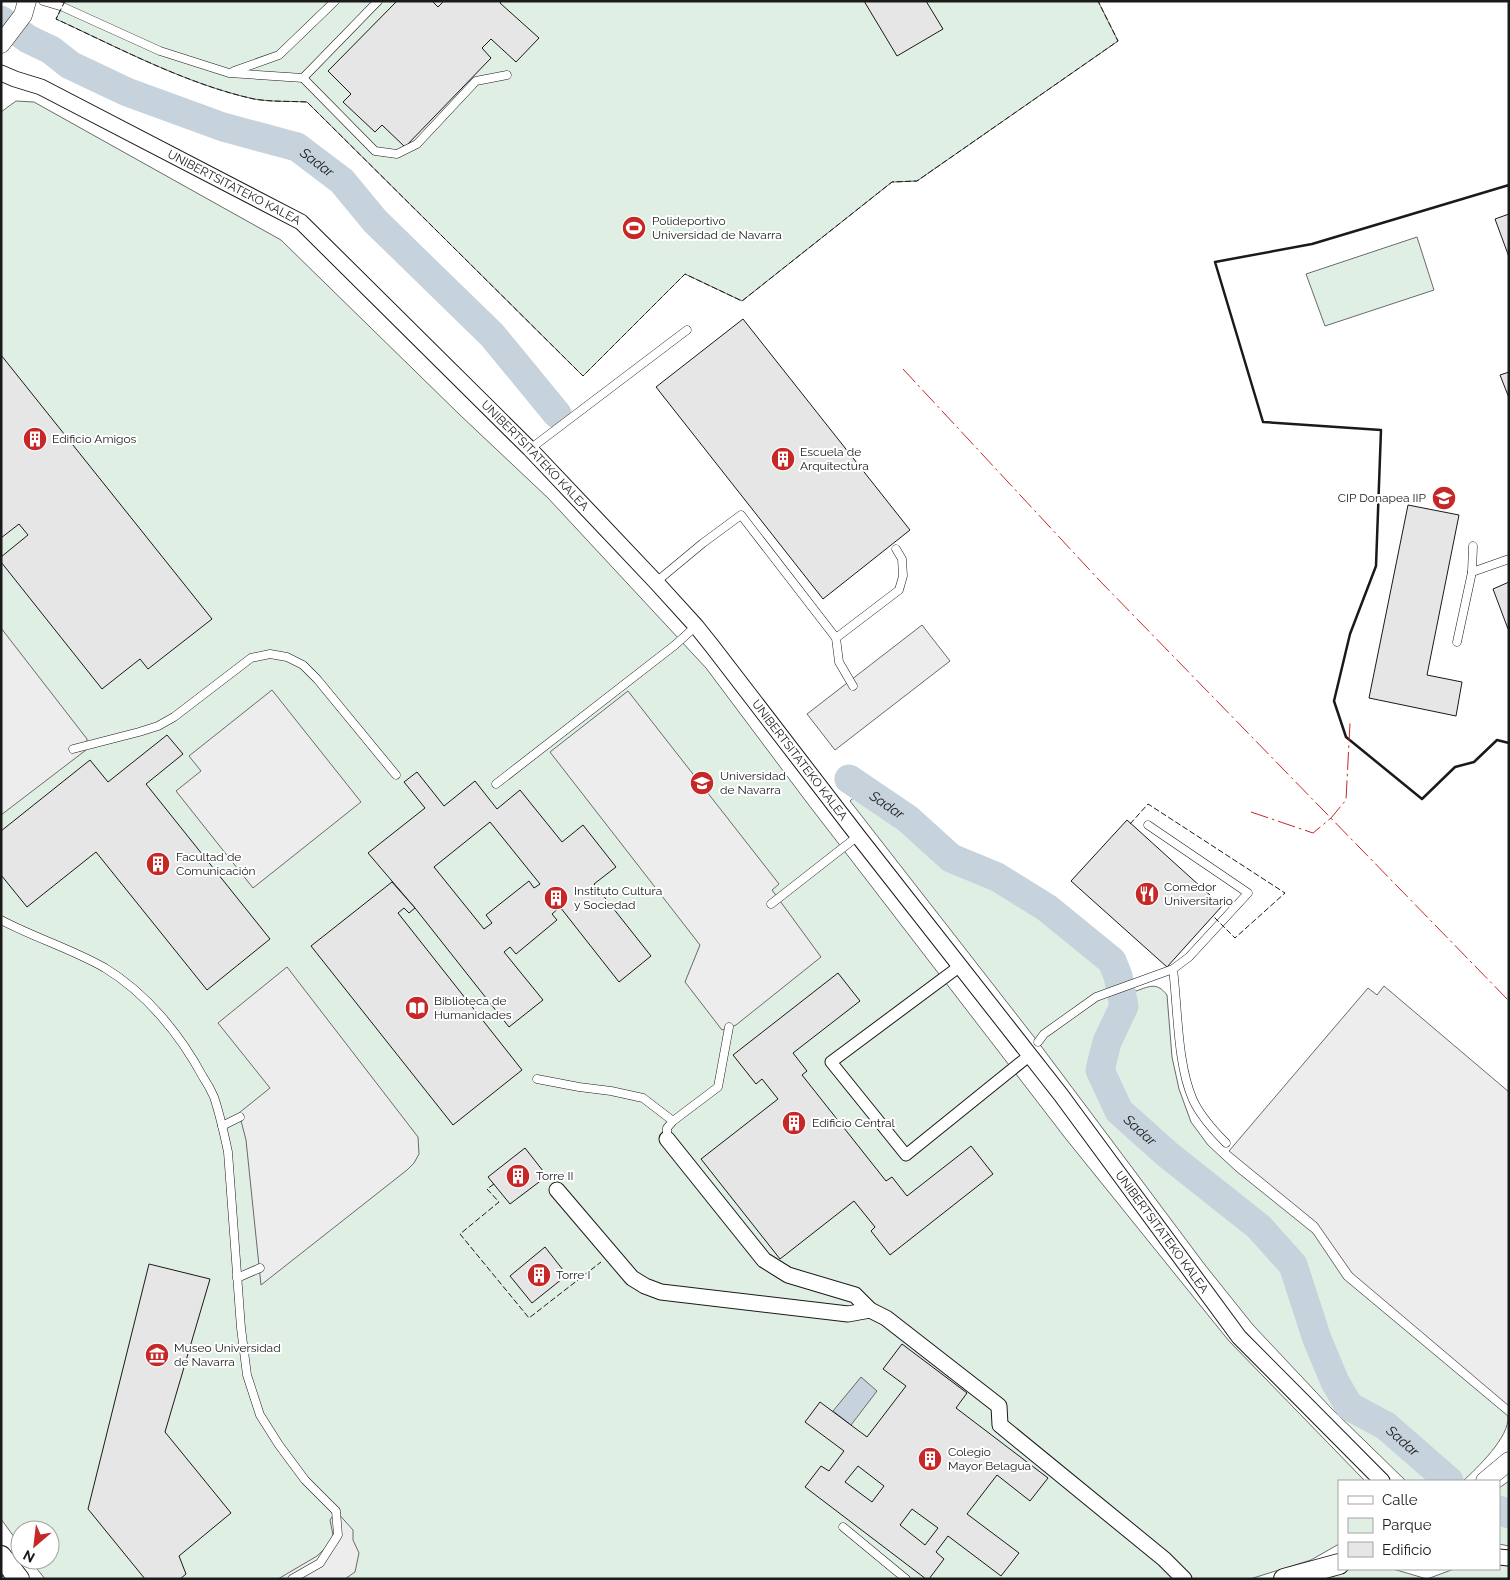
<svg xmlns="http://www.w3.org/2000/svg" width="1510" height="1580" viewBox="0 0 1510 1580" font-family="Raleway,sans-serif">
<style>
.green{fill:#e0efe3;stroke:#6a6a6a}
.parking{fill:#ededed;stroke:#6a6a6a}
.water{fill:#c6d2dc;stroke:#6a6a6a}
.lines{fill:none;stroke-linecap:round;stroke-linejoin:round}
.river{stroke:#c6d2dc;stroke-width:29}
.building{fill:#e6e6e6;stroke:#1a1a1a;fill-rule:evenodd}
.service-casing{stroke:#1a1a1a;stroke-width:9}
.pedestrian-casing{stroke:#1a1a1a;stroke-width:13}
.minor-casing{stroke:#1a1a1a;stroke-width:17}
.tertiary-casing{stroke:#1a1a1a;stroke-width:19}
.secondary-casing{stroke:#1a1a1a;stroke-width:22}
.service{stroke:#fff;stroke-width:8}
.pedestrian{stroke:#fff;stroke-width:11}
.minor{stroke:#fff;stroke-width:15}
.tertiary{stroke:#fff;stroke-width:18}
.secondary{stroke:#fff;stroke-width:20}
.hedge{stroke:#2b5a34;stroke-width:4;stroke-dasharray:2.5 4;stroke-linecap:butt}
.fence{stroke:#1a1a1a;stroke-width:1;stroke-dasharray:6 2.5;stroke-linecap:butt}
.wall{stroke:#1a1a1a;stroke-width:2.5}
.power{stroke:#c62828;stroke-width:1;stroke-dasharray:18 4 2.5 4;stroke-linecap:butt}
.labels{text-anchor:middle;stroke-width:4;stroke-linejoin:round;paint-order:stroke}
.street-label{font-size:12px;fill:#1a1a1a;stroke:#fff}
.poi-label{font-size:12px;fill:#1a1a1a;stroke:#fff;text-anchor:start}
.water-label{font-size:14px;font-style:italic;fill:#1a1a1a;stroke:#fff}
</style>
<rect width="100%" height="100%" fill="#fff"/>
<!-- green -->
<g class="green">
<path d="M 65,1 L 1098,1 L 1118,41 L 917,181 L 892,182 L 742,301 L 685,274 L 583,376 L 307,102 C 290,101 271,102 254,99 C 186,84 119,48 56,19 Z"/>
<path d="M 16,101 L 34,102 L 281,240 L 460,415 L 548,498 L 706,668 L 805,800 L 1066,1139 L 1229,1341 L 1365,1481 L 1339,1481 L 1339,1544 L 1311,1560 L 1250,1579 L 45,1579 L 30,1560 L 50,1560 L 50,1530 L 20,1530 L 20,1545 L 1,1519 L 1,112 Z"/>
<path d="M 1417,237 L 1434,290 L 1325,326 L 1306,274 Z"/>
<path d="M 860,792 L 885,811 L 930,858 L 951,871 L 965,874 L 991,885 L 1034,909 L 1105,969 L 1136,991 C 1150,986 1157,982 1167,995 L 1172,1057 L 1179,1089 L 1191,1122 L 1208,1145 L 1236,1171 L 1313,1233 L 1344,1279 L 1508,1416 C 1510,1437 1477,1468 1463,1481 L 1406,1481 L 1331,1408 L 1253,1325 L 1205,1265 L 1038,1042 L 850,801 Z"/>
<path d="M 1509,1481 L 1509,1546 L 1499,1544 L 1499,1488 Z"/>
<path d="M 1499,1565 L 1509,1566 L 1509,1579 L 1311,1579 L 1352,1569 L 1393,1569 L 1427,1579 L 1454,1569 L 1499,1569 Z"/>
</g>
<!-- parking -->
<g class="parking">
<path d="M 922,625 L 950,661 L 835,750 L 807,714 Z"/>
<path d="M 1,628 L 87,739 L 86,750 L 1,815 Z"/>
<path d="M 272,690 L 361,802 L 253,888 L 176,791 L 201,771 L 189,756 Z"/>
<path d="M 628,691 L 779,884 L 772,890 L 821,957 L 736,1025 L 722,1030 L 685,982 L 700,945 L 550,752 Z"/>
<path d="M 287,967 L 418,1137 L 419,1154 L 414,1163 L 407,1170 L 261,1285 L 246,1140 L 239,1113 L 270,1088 L 218,1023 Z"/>
<path d="M 1384,986 L 1509,1092 L 1509,1406 L 1352,1273 L 1317,1223 L 1229,1151 L 1368,988 L 1377,995 Z"/>
<path d="M 336,1511 L 353,1530 L 353,1540 L 359,1553 L 355,1572 L 345,1579 L 278,1579 L 317,1556 L 334,1540 L 330,1520 Z"/>
</g>
<!-- water -->
<path class="water" d="M 861,1377 L 877,1391 L 851,1425 L 833,1411 Z"/>
<g class="lines">
<!-- river -->
<g class="river">
<path id="s1" d="M 1,20 L 28,39 L 51,50 L 70,65 L 127,92 L 223,127 L 297,147 L 342,181 L 375,221 L 492,335 L 557,414"/>
<path id="s2" d="M 849,779 L 908,819 L 951,858 L 997,877 L 1047,908 L 1112,961 L 1118,976 L 1124,1006 L 1107,1042 L 1100,1070 L 1119,1111 L 1167,1154 L 1259,1227 L 1293,1265 L 1317,1339 L 1335,1382 L 1349,1406 L 1386,1426 L 1449,1481"/>
<path d="M 1499,1510 L 1509,1514"/>
</g>
</g>
<!-- building -->
<g class="building">
<path d="M 397,1 L 432,1 L 438,7 L 444,1 L 501,1 L 500,3 L 539,38 L 516,62 L 491,39 L 482,48 L 491,58 L 405,147 L 382,125 L 375,132 L 343,102 L 351,94 L 328,71 Z"/>
<path d="M 864,1 L 926,1 L 943,29 L 897,56 Z"/>
<path d="M 1509,214 L 1509,257 L 1495,219 Z"/>
<path d="M 743,319 L 910,530 L 823,599 L 656,387 Z"/>
<path d="M 1,355 L 212,619 L 148,669 L 140,659 L 102,689 L 1,562 L 1,557 L 28,535 L 19,524 L 1,538 Z"/>
<path d="M 1509,372 L 1509,398 L 1500,375 Z"/>
<path d="M 1408,505 L 1459,515 L 1427,675 L 1462,682 L 1456,716 L 1369,698 Z"/>
<path d="M 1509,582 L 1509,628 L 1508,629 L 1493,589 Z"/>
<path d="M 167,735 L 183,754 L 146,784 L 270,939 L 207,990 L 96,852 L 27,907 L 1,875 L 1,831 L 90,760 L 108,782 Z"/>
<path d="M 417,772 L 444,806 L 475,781 L 497,809 L 520,790 L 562,842 L 583,825 L 616,867 L 594,884 L 651,956 L 619,982 L 560,907 L 552,914 L 557,920 L 516,954 L 510,947 L 504,952 L 543,1000 L 509,1027 L 415,908 L 368,853 L 425,808 L 404,782 ZM 490,822 L 540,884 L 534,888 L 529,881 L 486,915 L 492,923 L 484,929 L 434,867 Z"/>
<path d="M 1127,820 L 1222,906 L 1167,967 L 1071,881 Z"/>
<path d="M 392,882 L 415,908 L 409,913 L 404,908 L 398,913 L 522,1070 L 453,1125 L 311,946 Z"/>
<path d="M 838,973 L 860,1001 L 793,1053 L 807,1071 L 802,1075 L 886,1181 L 892,1177 L 907,1196 L 971,1146 L 993,1174 L 890,1255 L 871,1231 L 875,1227 L 854,1201 L 780,1259 L 701,1159 L 778,1099 L 762,1079 L 756,1084 L 733,1055 Z"/>
<path d="M 525,1148 L 547,1176 L 510,1204 L 488,1177 Z"/>
<path d="M 545,1247 L 567,1275 L 532,1303 L 510,1276 Z"/>
<path d="M 149,1264 L 210,1279 L 165,1432 L 231,1513 L 179,1556 L 186,1574 L 180,1579 L 145,1579 L 88,1509 Z"/>
<path d="M 902,1344 L 967,1393 L 956,1408 L 1048,1478 L 1030,1501 L 997,1475 L 967,1514 L 1019,1553 L 1001,1576 L 948,1536 L 936,1552 L 944,1559 L 929,1579 L 926,1579 L 805,1487 L 821,1466 L 829,1471 L 844,1451 L 805,1422 L 820,1402 L 867,1437 L 906,1386 L 883,1369 ZM 858,1466 L 884,1486 L 872,1502 L 845,1482 ZM 912,1509 L 938,1528 L 925,1545 L 900,1525 Z"/>
</g>
<g class="lines">
<!-- service casing -->
<g class="service-casing">
<g id="service">
<path d="M 43,1 L 63,7 L 160,51 L 229,73 L 303,78 L 378,1"/>
<path d="M 234,71 L 279,55 L 335,1"/>
<path d="M 303,78 L 375,151 L 397,154 L 417,144 L 476,81 L 507,75"/>
<path d="M 530,449 L 687,330"/>
<path d="M 1472,572 L 1473,546"/>
<path d="M 656,582 L 703,543 L 741,515 L 836,638 L 839,662 L 853,686"/>
<path d="M 836,638 L 899,590 L 903,576 L 902,559 L 896,549"/>
<path d="M 1457,642 L 1472,572 L 1509,559"/>
<path d="M 73,749 L 139,732 L 158,726 L 174,717 L 251,658 L 270,654 L 287,657 L 303,665 L 317,679 L 396,775"/>
<path d="M 496,784 L 675,645 L 696,626"/>
<path d="M 771,904 L 858,836"/>
<path d="M 1,920 C 35,938 72,949 105,968 C 146,993 180,1034 203,1077 C 207,1083 211,1090 214,1097 C 220,1115 224,1133 228,1152 L 241,1328 L 247,1375 L 260,1415 L 279,1445 L 305,1480 L 336,1511 L 338,1535 L 320,1563 L 292,1579"/>
<path d="M 1173,969 C 1178,1009 1177,1064 1193,1100 C 1201,1117 1213,1130 1226,1143"/>
<path d="M 1038,1042 L 1044,1034 L 1096,997 L 1173,969 L 1189,957 L 1248,893 L 1148,825"/>
<path d="M 537,1079 L 579,1087 L 611,1091 L 643,1098 L 673,1121"/>
<path d="M 222,1126 L 240,1117"/>
<path d="M 667,1139 L 667,1128 L 673,1121 L 718,1087 L 729,1027"/>
<path d="M 237,1278 L 260,1268"/>
<path d="M 843,1527 L 906,1579"/>
</g>
</g>
<!-- pedestrian casing -->
<g class="pedestrian-casing">
<path id="pedestrian" d="M 960,966 L 831,1062 L 906,1155 L 1030,1055"/>
</g>
<!-- minor casing -->
<g class="minor-casing">
<g id="minor">
<path id="s3" d="M 1,73 L 15,79 L 41,87 L 301,222 L 530,449 L 656,582 L 696,626 L 712,646 L 858,836 L 1061,1095 L 1239,1337 L 1382,1481"/>
<path d="M 667,1139 L 764,1260 L 788,1275 L 855,1295 L 870,1310"/>
<path d="M 557,1190 L 632,1278 L 645,1286 L 661,1292 L 848,1314 L 870,1310 L 886,1318 L 999,1406 L 1000,1425 L 1164,1559 L 1184,1579"/>
<path d="M 1499,1557 L 1509,1558"/>
</g>
</g>
<!-- tertiary casing -->
<g class="tertiary-casing">
<g id="tertiary">
<path d="M 1,44 L 23,15 L 27,1"/>
<path d="M 1485,1481 L 1509,1461"/>
</g>
</g>
<!-- secondary casing -->
<g class="secondary-casing">
<g id="secondary">
<path d="M 1,1556 L 19,1579"/>
<path d="M 1284,1579 L 1339,1564"/>
</g>
</g>
<!-- service -->
<use href="#service" class="service"/>
<!-- pedestrian -->
<use href="#pedestrian" class="pedestrian"/>
<!-- minor -->
<use href="#minor" class="minor"/>
<!-- tertiary -->
<use href="#tertiary" class="tertiary"/>
<!-- secondary -->
<use href="#secondary" class="secondary"/>
<!-- hedge -->
<path class="hedge" d="M 1,1575 L 4,1579"/>
<!-- fence -->
<g class="fence">
<path d="M 65,1 L 56,19 C 119,48 186,84 254,99 C 271,102 290,101 307,102 L 583,376 L 685,274 L 742,301 L 892,182 L 917,181 L 1118,41 L 1098,1"/>
<path d="M 1130,824 L 1148,804 L 1285,893 L 1235,938 L 1213,916"/>
<path d="M 494,1184 L 487,1189 L 499,1202 L 460,1234 L 529,1318 L 601,1262"/>
</g>
<!-- wall -->
<path class="wall" d="M 1509,185 L 1312,244 L 1215,262 L 1263,422 L 1381,430 L 1376,566 L 1350,634 L 1334,701 L 1346,737 L 1422,799 L 1455,767 L 1474,762 L 1497,740 L 1509,743"/>
<!-- power -->
<g class="power">
<path d="M 903,369 L 1100,581 L 1509,1001"/>
<path d="M 1251,812 L 1313,833 L 1331,818 L 1346,800 L 1350,723"/>
</g>
</g>
<!-- icons -->
<defs>
<g id="stadium-disc" transform="scale(1.25)"><circle r="9.5" fill="#c62828" stroke="#fff"/><path d="M0-5a6.5 5 0 1 0 0 10a6.5 5 0 1 0 0-10ZM-3.5-1.8h7v3.6h-7Z" fill="#fff"/></g>
<g id="building-disc" transform="scale(1.25)"><circle r="9.5" fill="#c62828" stroke="#fff"/><path d="M-4-6H4V6H1V3H-1V6H-4ZM-2.5-4.3h1.7v1.8h-1.7ZM.8-4.3h1.7v1.8H.8ZM-2.5-1h1.7V.8h-1.7ZM.8-1h1.7V.8H.8Z" fill="#fff"/></g>
<g id="school-disc" transform="scale(1.25)"><circle r="9.5" fill="#c62828" stroke="#fff"/><path d="M0-5L7-2L0 1L-7-2ZM-4 1L0 2.5L4 1V4Q0 6-4 4Z" fill="#fff"/></g>
<g id="university-disc" transform="scale(1.25)"><circle r="9.5" fill="#c62828" stroke="#fff"/><path d="M0-5L7-2L0 1L-7-2ZM-4 1L0 2.5L4 1V4Q0 6-4 4Z" fill="#fff"/></g>
<g id="restaurant-disc" transform="scale(1.25)"><circle r="9.5" fill="#c62828" stroke="#fff"/><path d="M-5-6h1v4h1v-4h1v4h1v-4h1v5L-1.5 .5V6h-2V.5L-5-1ZM5-6V6H3V1.5H1.5Q1.5-4 5-6Z" fill="#fff"/></g>
<g id="library-disc" transform="scale(1.25)"><circle r="9.5" fill="#c62828" stroke="#fff"/><path d="M-6-4Q-3-5.5-.7-3.5V5Q-3 3-6 4ZM6-4Q3-5.5 .7-3.5V5Q3 3 6 4Z" fill="#fff"/></g>
<g id="museum-disc" transform="scale(1.25)"><circle r="9.5" fill="#c62828" stroke="#fff"/><path d="M0-6L6-3V-2H-6V-3ZM-5-1h2V3h-2ZM-1-1h2V3h-2ZM3-1h2V3H3ZM-6 4H6V6H-6Z" fill="#fff"/></g>
</defs>
<g fill-rule="evenodd">
<use href="#stadium-disc" x="634" y="228"/>
<use href="#building-disc" x="35" y="439"/>
<use href="#building-disc" x="783" y="459"/>
<use href="#school-disc" x="1444" y="498"/>
<use href="#university-disc" x="702" y="783"/>
<use href="#building-disc" x="158" y="864"/>
<use href="#restaurant-disc" x="1147" y="894"/>
<use href="#building-disc" x="556" y="898"/>
<use href="#library-disc" x="417" y="1008"/>
<use href="#building-disc" x="794" y="1123"/>
<use href="#building-disc" x="518" y="1176"/>
<use href="#building-disc" x="539" y="1275"/>
<use href="#museum-disc" x="157" y="1355"/>
<use href="#building-disc" x="930" y="1459"/>
</g>
<g class="labels">
<!-- street labels -->
<g class="street-label">
<text dy="4" stroke="none"><textPath href="#s3" startOffset="260">UNIBERTSITATEKO KALEA</textPath></text>
<text dy="4" stroke="none"><textPath href="#s3" startOffset="666">UNIBERTSITATEKO KALEA</textPath></text>
<text dy="4" stroke="none"><textPath href="#s3" startOffset="1070">UNIBERTSITATEKO KALEA</textPath></text>
<text dy="4" stroke="none"><textPath href="#s3" startOffset="1665">UNIBERTSITATEKO KALEA</textPath></text>
</g>
<!-- poi labels -->
<g class="poi-label">
<text x="652" y="225">Polideportivo<tspan x="652" dy="14">Universidad de Navarra</tspan></text>
<text x="52" y="443">Edificio Amigos</text>
<text x="800" y="456">Escuela de<tspan x="800" dy="14">Arquitectura</tspan></text>
<text x="1426" y="502" text-anchor="end">CIP Donapea IIP</text>
<text x="720" y="780">Universidad<tspan x="720" dy="14">de Navarra</tspan></text>
<text x="176" y="861">Facultad de<tspan x="176" dy="14">Comunicación</tspan></text>
<text x="1164" y="891">Comedor<tspan x="1164" dy="14">Universitario</tspan></text>
<text x="574" y="895">Instituto Cultura<tspan x="574" dy="14">y Sociedad</tspan></text>
<text x="434" y="1005">Biblioteca de<tspan x="434" dy="14">Humanidades</tspan></text>
<text x="812" y="1127">Edificio Central</text>
<text x="536" y="1180">Torre II</text>
<text x="556" y="1279">Torre I</text>
<text x="174" y="1352">Museo Universidad<tspan x="174" dy="14">de Navarra</tspan></text>
<text x="948" y="1456">Colegio<tspan x="948" dy="14">Mayor Belagua</tspan></text>
</g>
<!-- water labels -->
<g class="water-label">
<text dy="5" stroke="none"><textPath href="#s1" startOffset="350">Sadar</textPath></text>
<text dy="5" stroke="none"><textPath href="#s2" startOffset="46">Sadar</textPath></text>
<text dy="5" stroke="none"><textPath href="#s2" startOffset="511">Sadar</textPath></text>
<text dy="5" stroke="none"><textPath href="#s2" startOffset="932">Sadar</textPath></text>
</g>
</g>
<!-- border -->
<rect width="1510" height="1580" fill="none" stroke="#1a1a1a" stroke-width="5"/>
<!-- legend -->
<rect x="1338" y="1480" width="162" height="90" fill="#ffffff" stroke="#a3a3a3"/>
<rect x="1348" y="1496" width="25" height="8" fill="#ffffff" stroke="#a3a3a3"/>
<text x="1382" y="1505" font-size="15" fill="#1a1a1a">Calle</text>
<rect x="1348" y="1518" width="25" height="15" fill="#e0efe3" stroke="#a3a3a3"/>
<text x="1382" y="1530" font-size="15" fill="#1a1a1a">Parque</text>
<rect x="1348" y="1542" width="25" height="15" fill="#e6e6e6" stroke="#a3a3a3"/>
<text x="1382" y="1555" font-size="15" fill="#1a1a1a">Edificio</text>
<!-- north arrow -->
<g transform="translate(35 1545) rotate(208)"><circle r="24" fill="#ffffff" stroke="#a3a3a3"/>
<path d="M0-4L9 19L0 12L-9 19Z" fill="#c62828"/>
<text y="-8" font-size="14" font-weight="bold" text-anchor="middle" fill="#1a1a1a">N</text>
</g>
</svg>
